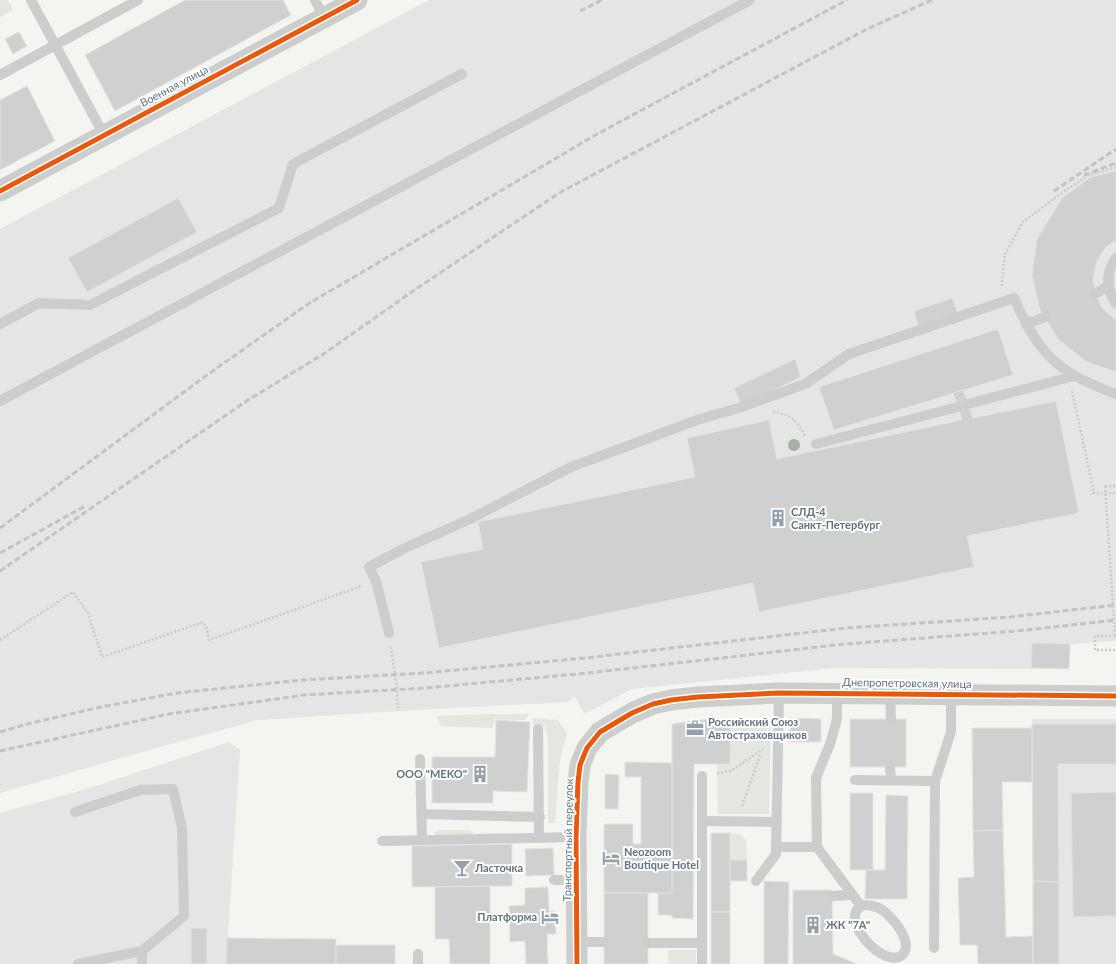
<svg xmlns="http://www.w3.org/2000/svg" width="1116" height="964" viewBox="0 0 1116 964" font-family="Lato,sans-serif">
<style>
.built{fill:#e4e5e4}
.green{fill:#e3e7df}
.building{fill:#cfd0d0;stroke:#e3e3e1}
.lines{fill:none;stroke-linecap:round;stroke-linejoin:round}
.path{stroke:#cacbcb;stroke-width:2.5;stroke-dasharray:2 2;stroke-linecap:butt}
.lane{stroke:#cccece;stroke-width:10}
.street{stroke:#cccece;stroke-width:21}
.rail{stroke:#c2c4c4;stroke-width:3;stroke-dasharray:6 3;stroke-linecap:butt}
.path-bridge{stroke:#cacbcb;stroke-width:2.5;stroke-dasharray:2 2;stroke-linecap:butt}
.cycleway-casing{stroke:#fff;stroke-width:8}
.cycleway{stroke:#e8590c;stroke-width:5}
.tree{fill:#a5b1a2}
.labels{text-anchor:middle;stroke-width:4;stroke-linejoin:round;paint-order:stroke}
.street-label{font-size:11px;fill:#617484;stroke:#fff}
.poi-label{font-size:11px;font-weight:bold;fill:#617484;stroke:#fff;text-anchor:start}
</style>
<rect width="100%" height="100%" fill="#f4f4f1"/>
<!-- built -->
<g class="built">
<path d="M 429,0 L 1116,0 L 1116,641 L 1070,644 L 1069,669 L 835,668 L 632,689 L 584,714 L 575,696 L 568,702 L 398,711 L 258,720 L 142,752 L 0,793 L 0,229 Z"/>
<path d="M 1032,719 L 1116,719 L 1116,964 L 1033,964 Z"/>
<path d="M 229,742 L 240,750 L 226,964 L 0,964 L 0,813 L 90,788 Z"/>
</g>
<!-- green -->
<g class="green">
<path d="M 0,0 L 8,0 L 13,10 L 0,17 Z"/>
<path d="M 489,714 L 529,714 L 525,720 L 495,719 L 492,728 L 441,726 L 436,716 Z"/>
<path d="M 531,718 L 558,720 L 567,733 L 560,761 L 555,823 L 548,823 L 548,739 L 545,727 L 535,725 Z"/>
<path d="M 731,719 L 771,719 L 769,814 L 718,814 L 717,764 L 730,763 Z"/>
<path d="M 439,830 L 468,830 L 474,832 L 470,834 L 438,835 L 434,833 Z"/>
<path d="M 730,833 L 741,835 L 746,840 L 747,860 L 730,860 Z"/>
<rect x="668" y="950" width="28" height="14"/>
</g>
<!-- building -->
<g class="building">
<path d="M 185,0 L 283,0 L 291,15 L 115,111 L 85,55 Z"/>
<path d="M 19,32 L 27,46 L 13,54 L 5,39 Z"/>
<path d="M 27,86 L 55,141 L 0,170 L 0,100 Z"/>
<path d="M 1116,171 L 1116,240 L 1106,247 L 1097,261 L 1093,278 L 1095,294 L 1103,309 L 1116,320 L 1116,372 L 1087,362 L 1059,340 L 1040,310 L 1032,275 L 1037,239 L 1062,198 L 1091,177 Z"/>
<path d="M 178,198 L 197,232 L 87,292 L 68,258 Z"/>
<path d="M 952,298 L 958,313 L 918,326 L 914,311 Z"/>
<path d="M 998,329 L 1013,375 L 834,430 L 819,387 Z"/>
<path d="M 795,359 L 801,377 L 742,406 L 734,388 Z"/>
<path d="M 963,390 L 973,418 L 1056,401 L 1079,513 L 967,536 L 974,567 L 759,612 L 753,583 L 439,648 L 421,562 L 483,549 L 478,522 L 695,477 L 687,438 L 769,420 L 777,459 L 962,420 L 953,393 Z"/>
<path d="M 1032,643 L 1070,644 L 1069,669 L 1031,668 Z"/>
<path d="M 790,718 L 821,719 L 821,742 L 790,742 Z"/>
<path d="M 731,719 L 730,764 L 694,764 L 693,919 L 672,918 L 672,915 L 658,915 L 658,893 L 672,893 L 672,724 L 698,720 Z"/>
<rect x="850" y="719" width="56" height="48"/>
<path d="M 496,720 L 530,722 L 527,792 L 493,791 L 493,803 L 432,803 L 432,757 L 495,757 Z"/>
<path d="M 1032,724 L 1116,724 L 1116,764 L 1058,764 L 1059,882 L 1033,881 Z"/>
<path d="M 972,728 L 1032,728 L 1032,782 L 1002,782 L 1003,830 L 973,831 Z"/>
<path d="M 625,762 L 672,763 L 672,893 L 604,893 L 604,824 L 633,824 L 633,844 L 641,844 L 641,777 L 625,777 Z"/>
<path d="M 605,774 L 619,775 L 618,809 L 605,809 Z"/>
<path d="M 1116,792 L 1116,916 L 1073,917 L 1071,793 Z"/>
<rect x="850" y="793" width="23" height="77"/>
<path d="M 886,795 L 908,796 L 907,899 L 865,899 L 866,870 L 885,870 Z"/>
<path d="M 1003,830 L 1006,937 L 1033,936 L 1033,964 L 978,964 L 977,945 L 960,945 L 958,878 L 974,877 L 973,831 Z"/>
<rect x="711" y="833" width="19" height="79"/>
<path d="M 512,844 L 512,886 L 412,887 L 412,846 Z"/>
<path d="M 553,848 L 554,875 L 526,876 L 525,849 Z"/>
<rect x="730" y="860" width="17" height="21"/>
<path d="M 764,881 L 789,882 L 788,964 L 764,964 Z"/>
<path d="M 1033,881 L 1059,882 L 1059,964 L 1033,964 Z"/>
<path d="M 490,886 L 490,964 L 450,964 L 449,939 L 435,939 L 435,887 Z"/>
<path d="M 548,887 L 549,911 L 555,911 L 556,934 L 547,934 L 548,964 L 526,964 L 525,941 L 510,942 L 509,906 L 525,905 L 525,888 Z"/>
<path d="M 793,890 L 832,890 L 833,954 L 857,964 L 793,964 Z"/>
<rect x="604" y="893" width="44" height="71"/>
<rect x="711" y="912" width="19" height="52"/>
<rect x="191" y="928" width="16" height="36"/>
<path d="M 227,938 L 336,939 L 336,964 L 226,964 Z"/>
<rect x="336" y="945" width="59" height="19"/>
</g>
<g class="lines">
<!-- path -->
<g class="path">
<path d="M 1002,286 L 1002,279 L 1005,254 L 1023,222 L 1060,194 L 1089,175 L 1116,167"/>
<path d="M 1072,391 L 1093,488 L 1093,493 L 1116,493"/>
<path d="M 773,412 C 790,414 797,420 805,436"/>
<path d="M 1105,486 L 1116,486"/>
<path d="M 1115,636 L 1095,636 L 1095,650 L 1116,650"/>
<path d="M 0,640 L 73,592 L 88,613 L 102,657 L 203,622 L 207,630 L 209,640 L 362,586"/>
<path d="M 391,647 L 397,690 L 398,711"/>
<path d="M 717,773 L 731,771 L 763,749"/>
<path d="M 742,806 L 761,753"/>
</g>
<!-- lane -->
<g class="lane">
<path d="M 31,0 L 104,135"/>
<path d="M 315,0 L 324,17"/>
<path d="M 0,75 L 138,0"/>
<path d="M 1116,258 C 1105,273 1106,288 1116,304"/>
<path d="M 1095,294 L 1108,286"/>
<path d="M 0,324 L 39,303 L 90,305 L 279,208 L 293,164 L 462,74"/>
<path d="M 1026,324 L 1045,317"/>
<path d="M 0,401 L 750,0"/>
<path d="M 968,404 L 1074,376"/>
<path d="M 816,444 L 958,407"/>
<path d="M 389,633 L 376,581 L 369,567 L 403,549 L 470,519 L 571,467 L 700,419 L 739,408 L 805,384 L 849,354 L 1014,298 C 1038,354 1058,373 1116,394"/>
<path d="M 837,693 L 837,719 L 830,744 L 816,778 L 817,847 L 861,906"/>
<path d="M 890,693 L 891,719"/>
<path d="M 538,729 L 539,837"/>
<path d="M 420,759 L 422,840"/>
<path d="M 890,767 L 891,780"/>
<path d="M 702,776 L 702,964"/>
<path d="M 855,780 L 935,781"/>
<path d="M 75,812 L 140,790 L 173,789 L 182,828 L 184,916 L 142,951 L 78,964"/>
<path d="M 422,814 L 540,817"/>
<path d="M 702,821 L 776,822"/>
<path d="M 382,841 L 576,837"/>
<path d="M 776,847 L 817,847"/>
<path d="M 554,880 L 577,880"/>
<path d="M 756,881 L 776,854 L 779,693"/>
<path d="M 832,896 L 852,895"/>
<path d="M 864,905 C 870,905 874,906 879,908 C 891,914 919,947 899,957 C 877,964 837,914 864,905 Z"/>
<path d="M 577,942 L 604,942"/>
<path d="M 648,943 L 702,943"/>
<path d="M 934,948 L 935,781 L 951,732 L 951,694"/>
<path d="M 142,964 L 142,951"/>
<path d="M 418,964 L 418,954"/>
</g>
<!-- street -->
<g class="street">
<path d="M 0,191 L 357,0"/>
<path d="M 577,964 L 576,837 L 578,782 L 580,765 L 587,748 L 600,732 L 632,713 L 653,704 L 671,700 L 698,697 L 779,693 L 1116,696"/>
</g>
<!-- rail -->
<g class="rail">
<path d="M 580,11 L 602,0"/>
<path d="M 1084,175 L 1116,163"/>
<path d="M 1054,191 L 1116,149"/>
<path d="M 0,528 L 207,375 L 308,304 L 599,133 L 847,0"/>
<path d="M 0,553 L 87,505"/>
<path d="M 0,571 L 248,400 L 325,353 L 413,291 L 559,193 L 867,29 L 932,0"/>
<path d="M 0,732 L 27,724 L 101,707 L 177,693 L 302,680 L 424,673 L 585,658 L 846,628 L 1010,617 L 1116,605"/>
<path d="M 0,751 L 169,714 L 304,695 L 425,688 L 588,673 L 845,644 L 1017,631 L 1116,620"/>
</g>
<!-- path-bridge -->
<path class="path-bridge" d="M 1105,486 L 1115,636"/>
<!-- cycleway casing -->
<g class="cycleway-casing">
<g id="cycleway">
<path d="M 0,191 L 357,0"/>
<path d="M 577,964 L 576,837 L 578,782 L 580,765 L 587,748 L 600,732 L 632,713 L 653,704 L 671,700 L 698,697 L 779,693 L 1116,696"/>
</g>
</g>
<!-- cycleway -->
<use href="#cycleway" class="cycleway"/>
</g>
<!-- trees -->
<circle class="tree" cx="794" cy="445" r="6"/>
<!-- icons -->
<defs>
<g id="building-bare" transform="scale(1.38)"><path d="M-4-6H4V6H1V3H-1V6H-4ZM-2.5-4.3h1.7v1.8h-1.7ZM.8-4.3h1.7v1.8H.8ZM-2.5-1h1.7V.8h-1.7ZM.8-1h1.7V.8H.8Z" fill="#94a1aa" stroke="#fff" stroke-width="2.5" paint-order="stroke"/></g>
<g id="office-bare" transform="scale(1.38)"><path d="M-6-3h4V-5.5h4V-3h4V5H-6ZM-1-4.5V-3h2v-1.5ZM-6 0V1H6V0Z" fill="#94a1aa" stroke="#fff" stroke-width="2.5" paint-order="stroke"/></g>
<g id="hotel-bare" transform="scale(1.38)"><path d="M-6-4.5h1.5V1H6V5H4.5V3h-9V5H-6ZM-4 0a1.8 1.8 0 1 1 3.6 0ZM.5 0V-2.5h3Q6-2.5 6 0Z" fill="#94a1aa" stroke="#fff" stroke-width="2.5" paint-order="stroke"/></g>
<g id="bar-bare" transform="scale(1.38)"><path d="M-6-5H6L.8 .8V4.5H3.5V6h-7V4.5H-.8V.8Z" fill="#94a1aa" stroke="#fff" stroke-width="2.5" paint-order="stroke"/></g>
</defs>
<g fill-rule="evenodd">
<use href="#building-bare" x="778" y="518"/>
<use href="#office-bare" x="695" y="728"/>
<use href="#building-bare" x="480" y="774"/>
<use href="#hotel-bare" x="611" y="858"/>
<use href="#bar-bare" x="462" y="868"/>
<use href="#hotel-bare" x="550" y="917"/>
<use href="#building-bare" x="813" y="925"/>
</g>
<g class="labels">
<!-- street labels -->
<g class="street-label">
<text transform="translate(174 86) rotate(-28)" y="4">Военная улица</text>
<text transform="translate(907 683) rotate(1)" y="4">Днепропетровская улица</text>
<text transform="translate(568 840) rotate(-89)" y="4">Транспортный переулок</text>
</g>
<!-- poi labels -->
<g class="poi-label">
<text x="791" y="516">СЛД-4<tspan x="791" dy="13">Санкт-Петербург</tspan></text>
<text x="708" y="726">Российский Союз<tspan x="708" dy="13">Автостраховщиков</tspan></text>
<text x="467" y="778" text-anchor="end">OOO "MEKO"</text>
<text x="624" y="856">Neozoom<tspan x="624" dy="13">Boutique Hotel</tspan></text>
<text x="475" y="872">Ласточка</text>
<text x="537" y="921" text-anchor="end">Платформа</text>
<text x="826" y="929">ЖК "7А"</text>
</g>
</g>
</svg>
